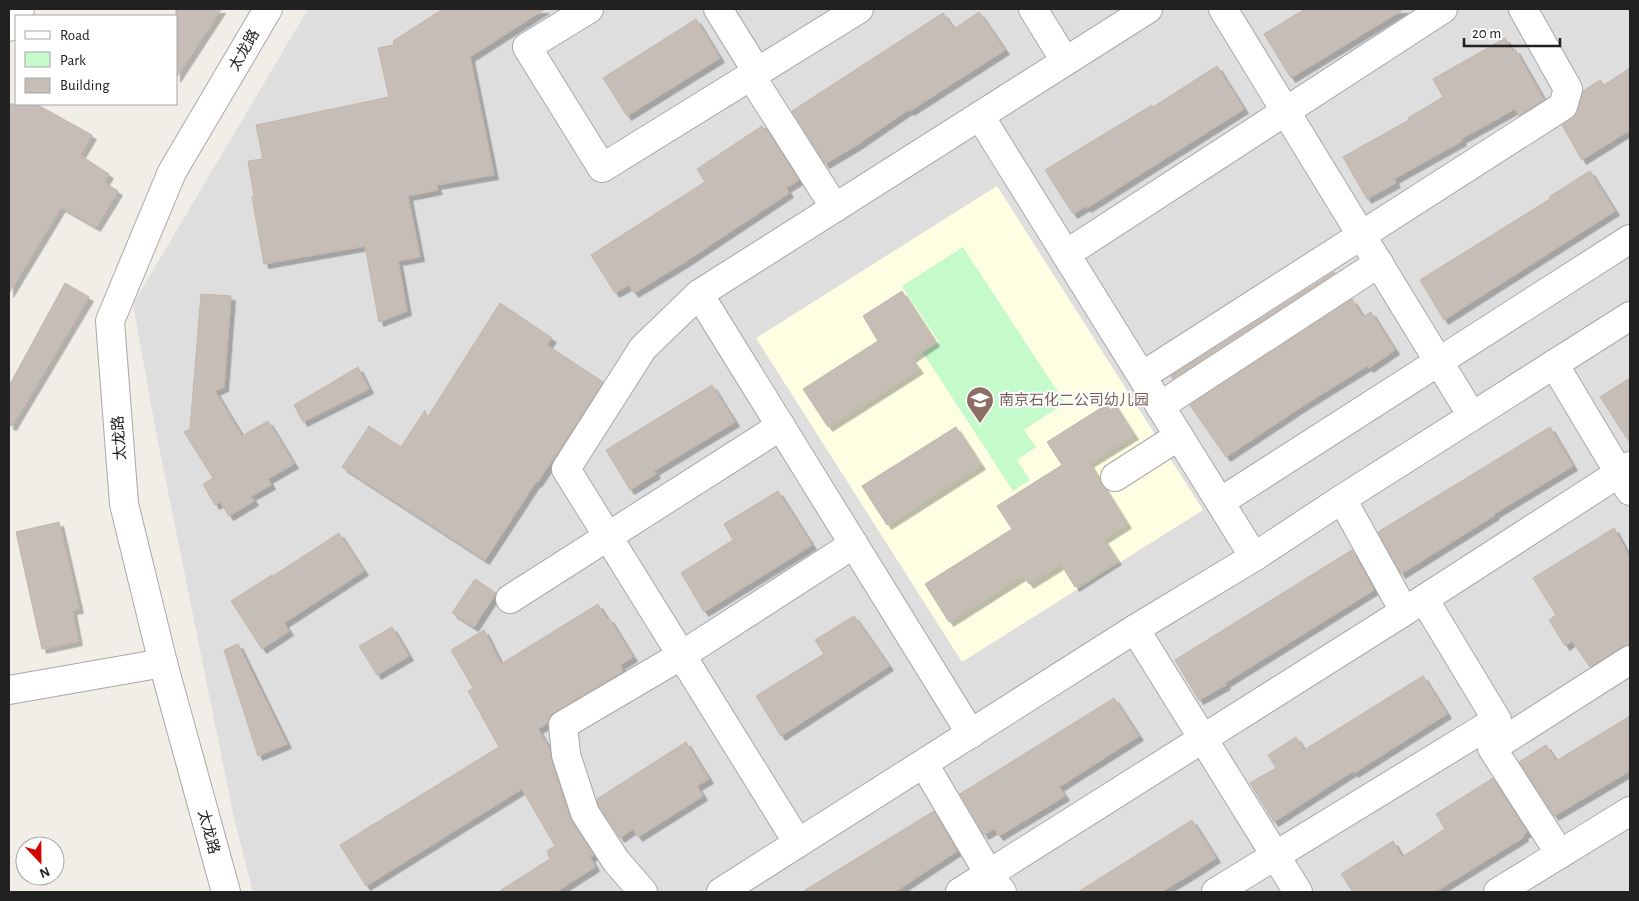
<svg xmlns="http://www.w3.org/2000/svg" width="1639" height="901" viewBox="0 0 1639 901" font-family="'Alegreya Sans','Noto Sans SC',sans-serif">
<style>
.residential{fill:#dfdede}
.education{fill:#feffe2}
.park{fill:#c5facb}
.building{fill:#c6beb6;stroke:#c3b5a9;filter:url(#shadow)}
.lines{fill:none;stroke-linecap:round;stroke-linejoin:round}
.minor-casing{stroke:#a8a8a8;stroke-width:30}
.minor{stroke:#fff;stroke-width:28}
.labels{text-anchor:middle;stroke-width:4;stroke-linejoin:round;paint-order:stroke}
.street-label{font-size:15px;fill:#212121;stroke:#fff}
.education-label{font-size:15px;fill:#785e54;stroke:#fff;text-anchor:start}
</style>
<defs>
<filter id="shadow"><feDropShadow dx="4.5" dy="4.5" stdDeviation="0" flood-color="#0004"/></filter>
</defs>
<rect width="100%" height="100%" fill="#f1eee7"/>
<!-- residential -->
<path class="residential" d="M 308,9 L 1630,9 L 1630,892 L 632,892 L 629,889 L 624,892 L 253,892 L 234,818 L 156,432 L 133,304 Z"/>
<!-- education -->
<path class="education" d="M 997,186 L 1203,510 L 962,662 L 756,338 Z"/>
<!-- park -->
<path class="park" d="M 963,247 L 1065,403 L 1024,430 L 1036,447 L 1017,460 L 1030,480 L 1013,491 L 923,353 L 939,342 L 902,286 Z"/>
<!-- building -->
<g class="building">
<path d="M 176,9 L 221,9 L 176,78 Z"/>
<path d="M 443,9 L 545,9 L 470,57 L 494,175 L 436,185 L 438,190 L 408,196 L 420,257 L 398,261 L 407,311 L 379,322 L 365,246 L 264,264 L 252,197 L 254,196 L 248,161 L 263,159 L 256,125 L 389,97 L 378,48 L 394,45 L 393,41 Z"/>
<path d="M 1305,9 L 1404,9 L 1291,78 L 1264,34 Z"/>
<path d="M 979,12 L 1005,50 L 910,111 L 908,110 L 857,145 L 825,164 L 792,111 L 943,13 L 954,29 Z"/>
<path d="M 696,19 L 720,58 L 627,116 L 603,78 Z"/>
<path d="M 1505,38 L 1512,51 L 1515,49 L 1544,100 L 1519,116 L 1515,109 L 1461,139 L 1462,141 L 1394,179 L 1396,183 L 1367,199 L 1343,157 L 1409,120 L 1408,118 L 1443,97 L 1433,79 Z"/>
<path d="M 1217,66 L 1244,109 L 1087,208 L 1086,206 L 1073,214 L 1045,170 L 1152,105 L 1153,107 Z"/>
<path d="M 1630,68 L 1630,130 L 1582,160 L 1562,125 L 1571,119 L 1578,111 L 1583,91 L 1600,80 L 1604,85 Z"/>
<path d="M 9,104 L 36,104 L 92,135 L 80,155 L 109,174 L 104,182 L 118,191 L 96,227 L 61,207 L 9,293 Z"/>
<path d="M 762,126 L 764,129 L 766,128 L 799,180 L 786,188 L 789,193 L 685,262 L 634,293 L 629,285 L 615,293 L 591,255 L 705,182 L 697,169 Z"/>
<path d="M 1590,171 L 1615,211 L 1444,320 L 1420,280 L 1550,199 L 1549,197 Z"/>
<path d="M 1334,272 L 1335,273 L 1173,379 L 1171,376 Z"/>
<path d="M 65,283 L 89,297 L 12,426 L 9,425 L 9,386 Z"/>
<path d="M 902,291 L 935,342 L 911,358 L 919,369 L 828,427 L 803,389 L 878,341 L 863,316 Z"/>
<path d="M 201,294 L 231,296 L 224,387 L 215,391 L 242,436 L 268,421 L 294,464 L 268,479 L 271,485 L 251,496 L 254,501 L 229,516 L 220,502 L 215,505 L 203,484 L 213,478 L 184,432 L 190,429 Z"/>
<path d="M 1352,299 L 1363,317 L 1371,312 L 1395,350 L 1369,368 L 1367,366 L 1301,407 L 1226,457 L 1190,405 Z"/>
<path d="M 500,303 L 552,338 L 547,345 L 603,382 L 565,441 L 537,483 L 536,482 L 485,560 L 342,467 L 369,426 L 401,447 L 425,410 L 427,418 Z"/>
<path d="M 358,367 L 369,389 L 303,422 L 294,405 Z"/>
<path d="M 1630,378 L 1630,443 L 1600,397 Z"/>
<path d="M 712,385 L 735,422 L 654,471 L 656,474 L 630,490 L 606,450 Z"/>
<path d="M 1112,401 L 1134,435 L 1089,463 L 1127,524 L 1103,539 L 1117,560 L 1075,587 L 1061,564 L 1029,584 L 1023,575 L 949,622 L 925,584 L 1012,529 L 997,506 L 1062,465 L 1047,442 Z"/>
<path d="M 956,427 L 981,465 L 887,525 L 862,486 Z"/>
<path d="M 1550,427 L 1573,466 L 1494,514 L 1495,515 L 1401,574 L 1378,532 Z"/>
<path d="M 778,491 L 812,545 L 704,612 L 681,573 L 733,540 L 724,524 Z"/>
<path d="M 59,522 L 79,609 L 72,610 L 78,641 L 42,649 L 16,532 Z"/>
<path d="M 1614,528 L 1630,558 L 1630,645 L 1622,647 L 1590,667 L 1572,641 L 1565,646 L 1549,620 L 1556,615 L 1533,578 Z"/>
<path d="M 339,533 L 364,571 L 284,623 L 289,631 L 262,649 L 231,601 L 272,575 L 273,576 Z"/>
<path d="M 1352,550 L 1374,590 L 1225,683 L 1226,685 L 1199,700 L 1175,660 Z"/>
<path d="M 475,579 L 496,593 L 474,627 L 452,613 Z"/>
<path d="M 598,604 L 607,619 L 609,618 L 633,657 L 620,665 L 623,671 L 555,712 L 549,717 L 548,723 L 538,729 L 550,750 L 551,760 L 570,818 L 594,855 L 590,857 L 595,867 L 556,892 L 498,892 L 550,859 L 547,851 L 555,846 L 522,789 L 366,886 L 340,845 L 499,747 L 468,691 L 473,688 L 451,650 L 484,630 L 501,664 Z"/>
<path d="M 854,616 L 889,666 L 781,736 L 756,696 L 824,654 L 815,640 Z"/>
<path d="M 392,627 L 409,656 L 377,675 L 359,646 Z"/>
<path d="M 238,644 L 287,744 L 258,756 L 224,650 Z"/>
<path d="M 1423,676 L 1447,714 L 1354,773 L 1353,771 L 1274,822 L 1250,783 L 1276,768 L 1268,755 L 1296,737 L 1304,750 Z"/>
<path d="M 1114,698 L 1139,736 L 1059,787 L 1065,796 L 999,836 L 994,829 L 984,835 L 960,794 Z"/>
<path d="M 1630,716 L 1630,771 L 1554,816 L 1519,762 L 1546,745 L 1556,761 Z"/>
<path d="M 686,742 L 709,779 L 697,786 L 703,796 L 638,837 L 633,829 L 620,838 L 599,806 L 597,799 Z"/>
<path d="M 1493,778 L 1527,832 L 1523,835 L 1524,837 L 1435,892 L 1353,892 L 1341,874 L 1393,841 L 1402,857 L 1445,829 L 1436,814 Z"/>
<path d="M 934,811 L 957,851 L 895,892 L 802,892 Z"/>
<path d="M 1192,820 L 1216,858 L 1188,876 L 1161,892 L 1078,892 Z"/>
</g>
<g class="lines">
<!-- minor casing -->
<g class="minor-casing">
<g id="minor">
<path d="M 589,9 L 527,47 L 602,168 L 859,9"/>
<path d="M 718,9 L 757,72"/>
<path d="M 1033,9 L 1065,61"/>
<path d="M 1223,9 L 1472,416"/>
<path d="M 9,27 L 20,9"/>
<path d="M 751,76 L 835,208"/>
<path d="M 980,116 L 1254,557"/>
<path d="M 1066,254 L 1443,9"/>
<path d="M 699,294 L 971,734"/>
<path d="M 1554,364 L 1630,491"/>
<path d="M 1142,376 L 1563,106 L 1568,89 L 1523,9"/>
<path d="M 1160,406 L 1379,263"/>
<path d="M 1115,477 L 1179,436"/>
<path d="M 1342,499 L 1404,611"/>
<path d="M 1220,502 L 1630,239"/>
<path d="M 510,599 L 781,426"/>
<path d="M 1135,629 L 1298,892"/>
<path d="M 9,690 L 163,663"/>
<path d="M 924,764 L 989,874 L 1002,892"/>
<path d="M 798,843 L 566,469 L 643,348 L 699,294 L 1148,9"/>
<path d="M 1560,854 L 1492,748 L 1630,660"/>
<path d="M 226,892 L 163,663 L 124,504 L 110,321 L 172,172 L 268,9"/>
<path d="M 643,892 L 616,861 L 585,813 L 566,755 L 563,725 L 682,655 L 854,544"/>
<path d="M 721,892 L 1135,629 L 1254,557 L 1342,499 L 1630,316"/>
<path d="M 960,892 L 1424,599 L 1630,466"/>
<path d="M 1216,892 L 1497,720 L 1424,599"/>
<path d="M 1498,892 L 1630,811"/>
</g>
</g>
<!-- minor -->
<use href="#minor" class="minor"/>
</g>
<!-- icons -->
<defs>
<g id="school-pin" transform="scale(1.4375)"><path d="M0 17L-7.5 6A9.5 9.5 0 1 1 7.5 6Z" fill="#8d6e63" stroke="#fff"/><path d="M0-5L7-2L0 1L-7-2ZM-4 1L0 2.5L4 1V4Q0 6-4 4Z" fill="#fff"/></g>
</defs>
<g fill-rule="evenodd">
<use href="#school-pin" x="980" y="400"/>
</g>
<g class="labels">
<!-- street labels -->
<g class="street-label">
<text transform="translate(244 50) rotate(-60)" y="5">太龙路</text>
<text transform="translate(119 438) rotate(-94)" y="5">太龙路</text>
<text transform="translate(209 832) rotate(75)" y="5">太龙路</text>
</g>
<!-- education labels -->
<g class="education-label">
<text x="999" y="405">南京石化二公司幼儿园</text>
</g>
</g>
<!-- border -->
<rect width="1639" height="901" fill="none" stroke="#212121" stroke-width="20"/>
<!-- legend -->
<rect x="15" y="15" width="162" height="90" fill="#ffffff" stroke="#a6a6a6"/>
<rect x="25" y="31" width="25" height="8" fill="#ffffff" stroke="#a6a6a6"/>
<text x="60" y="40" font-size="15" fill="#212121">Road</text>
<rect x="25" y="52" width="25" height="15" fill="#c5facb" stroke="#a6a6a6"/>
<text x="60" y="65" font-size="15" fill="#212121">Park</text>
<rect x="25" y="78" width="25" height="15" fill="#c6beb6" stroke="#a6a6a6"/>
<text x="60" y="90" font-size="15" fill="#212121">Building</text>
<!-- north arrow -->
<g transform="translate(40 861) rotate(158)"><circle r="24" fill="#ffffff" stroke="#a6a6a6"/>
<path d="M0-4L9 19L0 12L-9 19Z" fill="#d10400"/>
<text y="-8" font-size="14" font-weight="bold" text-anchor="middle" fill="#212121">N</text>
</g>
<!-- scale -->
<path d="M1464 38v8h96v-8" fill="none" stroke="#212121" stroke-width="2.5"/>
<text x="1472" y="38" font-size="15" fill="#212121" stroke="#ffffff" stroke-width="4" paint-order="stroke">20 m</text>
</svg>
